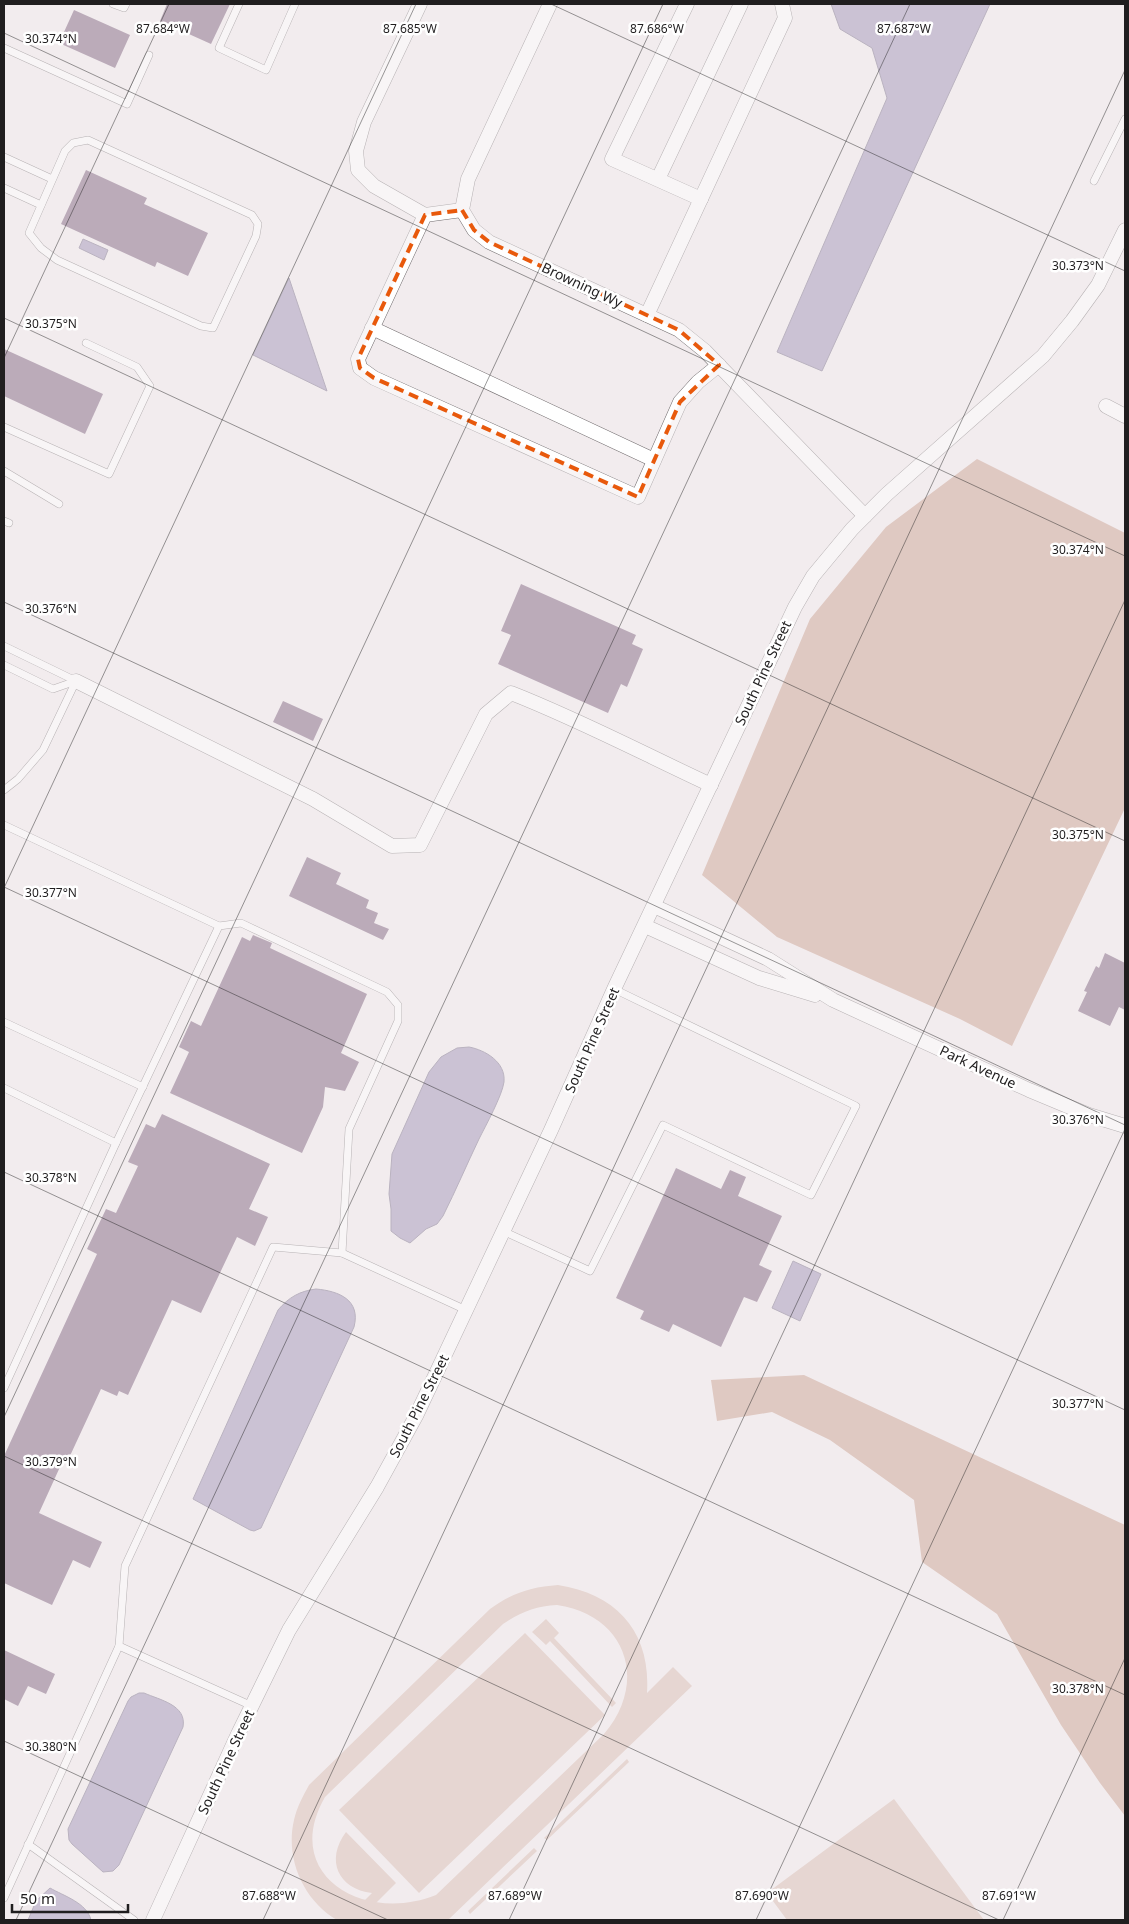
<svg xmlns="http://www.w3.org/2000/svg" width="1129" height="1924" viewBox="0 0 1129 1924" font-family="'Noto Sans',sans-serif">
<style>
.green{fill:#d7baaf;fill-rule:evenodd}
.forest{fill:#c89d8c}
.water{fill:#9b8eb4;stroke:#766c87}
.building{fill:#785b78}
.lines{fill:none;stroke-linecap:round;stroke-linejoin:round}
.lane-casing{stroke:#716c6e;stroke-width:8}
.street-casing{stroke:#716c6e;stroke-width:15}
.lane{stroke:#fff;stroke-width:7}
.street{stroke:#fff;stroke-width:14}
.marked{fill:none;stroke:#e8590c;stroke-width:4;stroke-dasharray:10 6;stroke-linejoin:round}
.ticks{fill:none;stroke:#201e1f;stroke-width:1;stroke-opacity:0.45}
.labels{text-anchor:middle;stroke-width:5;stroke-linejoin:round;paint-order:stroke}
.street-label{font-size:14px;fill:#201e1f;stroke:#fff}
.ticks-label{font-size:12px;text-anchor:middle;fill:#201e1f;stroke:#fff;stroke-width:5;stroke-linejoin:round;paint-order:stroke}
</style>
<rect width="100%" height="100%" fill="#f2ecee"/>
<!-- green -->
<g class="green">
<path d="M 558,1585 C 617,1594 651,1632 647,1693 L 673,1667 L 692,1686 L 448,1920 L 337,1920 C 303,1900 285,1858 294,1820 C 297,1807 303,1796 309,1785 L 490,1609 C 512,1593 531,1587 558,1585 ZM 557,1605 C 626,1615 649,1681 604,1734 L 436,1895 C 364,1924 280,1875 325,1797 L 503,1624 C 521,1612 536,1606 557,1605 Z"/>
<path d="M 546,1619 L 559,1633 L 554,1638 L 616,1703 L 612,1707 L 550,1641 L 546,1645 L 532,1632 Z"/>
<path d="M 525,1633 L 605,1715 L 419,1893 L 339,1810 Z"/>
<path d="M 627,1759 L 629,1762 L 547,1840 L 544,1838 Z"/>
<path d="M 894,1799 L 984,1920 L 787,1920 L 767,1893 Z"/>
<path d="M 346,1832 L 396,1883 L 368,1911 L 361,1904 L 372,1893 C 338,1889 325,1860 346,1832 Z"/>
<path d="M 534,1848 L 537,1851 L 470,1914 L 468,1911 Z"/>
</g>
<!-- forest -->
<g class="forest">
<path d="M 977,459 L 1125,533 L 1125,808 L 1012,1046 L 960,1019 L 777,937 L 702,875 L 810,619 L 886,527 Z"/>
<path d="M 804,1375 L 1125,1525 L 1125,1816 L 1100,1783 L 1061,1725 L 997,1614 L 922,1562 L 914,1500 L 830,1440 L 772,1412 L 717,1421 L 711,1380 Z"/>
</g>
<!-- water -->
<g class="water">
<path d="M 831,4 L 990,4 L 822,371 L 777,352 L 887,98 L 872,48 L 840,29 Z"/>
<path d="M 83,239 L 108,250 L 104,260 L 79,248 Z"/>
<path d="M 289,278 L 327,391 L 253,355 Z"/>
<path d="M 469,1047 C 485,1050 506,1062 504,1082 C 502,1096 486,1125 479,1139 C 467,1164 456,1190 443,1216 L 437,1224 L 426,1229 L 410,1243 L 400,1238 L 391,1231 L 391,1209 L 389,1194 L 392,1154 L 429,1072 L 441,1057 L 457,1048 Z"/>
<path d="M 793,1261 L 821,1274 L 800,1321 L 772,1308 Z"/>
<path d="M 316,1289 C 339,1291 361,1300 354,1327 L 261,1528 L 254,1531 L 250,1530 L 193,1499 L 278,1310 C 289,1297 300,1291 316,1289 Z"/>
<path d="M 139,1693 L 144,1693 C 160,1700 187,1705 183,1727 L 119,1865 L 113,1871 L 103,1872 L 72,1844 L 69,1840 L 68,1829 L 128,1701 L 131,1697 Z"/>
<path d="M 50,1888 C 64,1896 87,1903 91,1920 L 28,1920 L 36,1901 Z"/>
</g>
<!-- building -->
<g class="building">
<path d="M 167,4 L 230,4 L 211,44 L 160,21 Z"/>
<path d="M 74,10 L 130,35 L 115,68 L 59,43 Z"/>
<path d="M 86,170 L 147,198 L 144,204 L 208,233 L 188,276 L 157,262 L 155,267 L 61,224 Z"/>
<path d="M 4,349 L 103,394 L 85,434 L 4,396 Z"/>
<path d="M 521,584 L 636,635 L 632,644 L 643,649 L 627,687 L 621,684 L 608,713 L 498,664 L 511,635 L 501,631 Z"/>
<path d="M 283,701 L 323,719 L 313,741 L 273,722 Z"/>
<path d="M 307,857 L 341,873 L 336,884 L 369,900 L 366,908 L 378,913 L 374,923 L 389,929 L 383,940 L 289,896 Z"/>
<path d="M 253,935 L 272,943 L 270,948 L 367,994 L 341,1053 L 359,1062 L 345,1091 L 325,1087 L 323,1107 L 302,1153 L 170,1093 L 189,1052 L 179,1047 L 191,1021 L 201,1026 L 242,937 L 250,941 Z"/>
<path d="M 1105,953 L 1125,963 L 1125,1010 L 1119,1007 L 1110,1026 L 1078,1011 L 1087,992 L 1084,991 L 1096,966 L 1099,968 Z"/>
<path d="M 162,1114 L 270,1164 L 249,1209 L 268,1217 L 255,1246 L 237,1237 L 201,1313 L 172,1300 L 128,1395 L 119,1391 L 117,1396 L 101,1389 L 69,1458 L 65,1456 L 39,1513 L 102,1542 L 90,1568 L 73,1560 L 52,1605 L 4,1583 L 4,1456 L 97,1254 L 87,1249 L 106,1209 L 116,1213 L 138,1166 L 128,1162 L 146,1124 L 155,1128 Z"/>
<path d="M 676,1168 L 721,1189 L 730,1170 L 746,1177 L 738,1196 L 782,1216 L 759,1265 L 772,1271 L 757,1302 L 744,1297 L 721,1347 L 673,1324 L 669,1332 L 640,1319 L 644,1311 L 616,1298 Z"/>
<path d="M 4,1650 L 55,1674 L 46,1694 L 28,1686 L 18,1706 L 4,1699 Z"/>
</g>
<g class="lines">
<!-- lane casing -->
<g class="lane-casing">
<g id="lane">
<path d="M 113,4 L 124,8 L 126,4"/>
<path d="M 239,4 L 219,48 L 266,70 L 295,4"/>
<path d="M 4,48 L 127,104 L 149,55"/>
<path d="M 88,140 L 252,215 L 258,224 L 256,236 L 213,328 L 201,326 L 57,260 L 41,248 L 29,233 L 65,151 L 73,143 Z"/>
<path d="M 4,157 L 52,179"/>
<path d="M 1094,181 L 1125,119"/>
<path d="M 4,188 L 41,205"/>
<path d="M 4,427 L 109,474 L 150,386 L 137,367 L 86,343"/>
<path d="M 4,471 L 59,504"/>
<path d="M 4,521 L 9,523"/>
<path d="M 4,646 L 76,681"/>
<path d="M 4,665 L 53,689 L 76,681"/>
<path d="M 4,790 L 18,779 L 43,750 L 76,681"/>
<path d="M 4,825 L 219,926 L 116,1143"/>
<path d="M 219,926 L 241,923 L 387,992 L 398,1005 L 398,1021 L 349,1129 L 342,1253"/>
<path d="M 4,1022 L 143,1087"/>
<path d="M 4,1088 L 116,1143 L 4,1388"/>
<path d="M 503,1231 L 590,1271 L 663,1125 L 811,1195 L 856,1106 L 614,989"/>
<path d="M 119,1646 L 125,1566 L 273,1247 L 342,1253 L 466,1310"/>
<path d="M 28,1844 L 134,1920"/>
<path d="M 4,1898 L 119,1646 L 252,1706"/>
</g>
</g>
<!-- street casing -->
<g class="street-casing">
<g id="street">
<path d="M 420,4 L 364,122 L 356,151 L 358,170 L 374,186 L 425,215"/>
<path d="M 550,4 L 468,179 L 462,210 L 474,230 L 489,242 L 679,330 L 705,351 L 865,516"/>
<path d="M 687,4 L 612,159 L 701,199"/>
<path d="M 658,179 L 741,4"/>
<path d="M 462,210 L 425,215 L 358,359 L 360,368 L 374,378 L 638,497 L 680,402 L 698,382 L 719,365"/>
<path d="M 647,315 L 785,18 L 782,4"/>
<path d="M 372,328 L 654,460"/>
<path d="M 1106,406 L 1125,416"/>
<path d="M 76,681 L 313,799 L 392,846 L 420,845 L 486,714 L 511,693 C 580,720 644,754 711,785"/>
<path d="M 654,906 L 768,959 L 833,1000 L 1029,1090 L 1089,1115 L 1125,1126"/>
<path d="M 645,926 L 759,978 L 815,995"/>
<path d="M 153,1920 L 238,1734 L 289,1630 L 377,1487 L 416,1416 L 551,1130 L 614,989 L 795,607 L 813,576 L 852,529 L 887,494 L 1043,356 L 1072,321 L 1098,285 L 1125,230"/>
</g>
</g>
<!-- lane -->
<use href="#lane" class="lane"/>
<!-- street -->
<use href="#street" class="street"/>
</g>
<!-- marked area -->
<path d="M0 0H1129V1924H0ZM 462,210 L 474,230 L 489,242 L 679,330 L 719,365 L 680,402 L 638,497 L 374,378 L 360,368 L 358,359 L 425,215 Z" fill="#f2ecee" fill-opacity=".55" fill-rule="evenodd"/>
<path class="marked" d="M 462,210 L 474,230 L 489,242 L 679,330 L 719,365 L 680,402 L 638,497 L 374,378 L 360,368 L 358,359 L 425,215 Z"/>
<!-- ticks -->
<path class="ticks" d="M 551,4 L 1125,271M 4,33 L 1125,556M 4,318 L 1125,841M 4,358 L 169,4M 4,602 L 1125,1125M 4,887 L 1125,1410M 4,888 L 416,4M 4,1172 L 1125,1695M 4,1417 L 663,4M 4,1456 L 999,1920M 4,1741 L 388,1920M 16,1920 L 910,4M 263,1920 L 1125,70M 509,1920 L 1125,600M 756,1920 L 1125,1129M 1003,1920 L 1125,1658"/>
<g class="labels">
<!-- street labels -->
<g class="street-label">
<text transform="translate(582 285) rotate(25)" y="5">Browning Wy</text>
<text transform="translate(763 673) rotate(-65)" y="5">South Pine Street</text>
<text transform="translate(592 1040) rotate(-66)" y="5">South Pine Street</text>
<text transform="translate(978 1067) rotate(25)" y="5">Park Avenue</text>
<text transform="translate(419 1406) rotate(-63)" y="5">South Pine Street</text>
<text transform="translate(226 1762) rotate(-65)" y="5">South Pine Street</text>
</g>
</g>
<g class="ticks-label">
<text x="163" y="33">87.684°W</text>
<text x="657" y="33">87.686°W</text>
<text x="410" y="33">87.685°W</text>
<text x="904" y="33">87.687°W</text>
<text x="51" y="43">30.374°N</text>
<text x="1078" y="270">30.373°N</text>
<text x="51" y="328">30.375°N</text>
<text x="1078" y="554">30.374°N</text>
<text x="51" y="613">30.376°N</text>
<text x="1078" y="839">30.375°N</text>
<text x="51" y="897">30.377°N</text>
<text x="1078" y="1124">30.376°N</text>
<text x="51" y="1182">30.378°N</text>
<text x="1078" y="1408">30.377°N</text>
<text x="51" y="1466">30.379°N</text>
<text x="1078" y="1693">30.378°N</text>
<text x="51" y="1751">30.380°N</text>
<text x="269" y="1900">87.688°W</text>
<text x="515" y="1900">87.689°W</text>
<text x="762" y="1900">87.690°W</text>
<text x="1009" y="1900">87.691°W</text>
</g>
<!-- border -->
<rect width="1129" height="1924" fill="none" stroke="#201e1f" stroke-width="10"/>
<!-- scale -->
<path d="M12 1904v8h116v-8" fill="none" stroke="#201e1f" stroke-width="2.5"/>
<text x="20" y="1904" font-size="15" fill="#201e1f" stroke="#ffffff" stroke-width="4" paint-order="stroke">50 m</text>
</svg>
